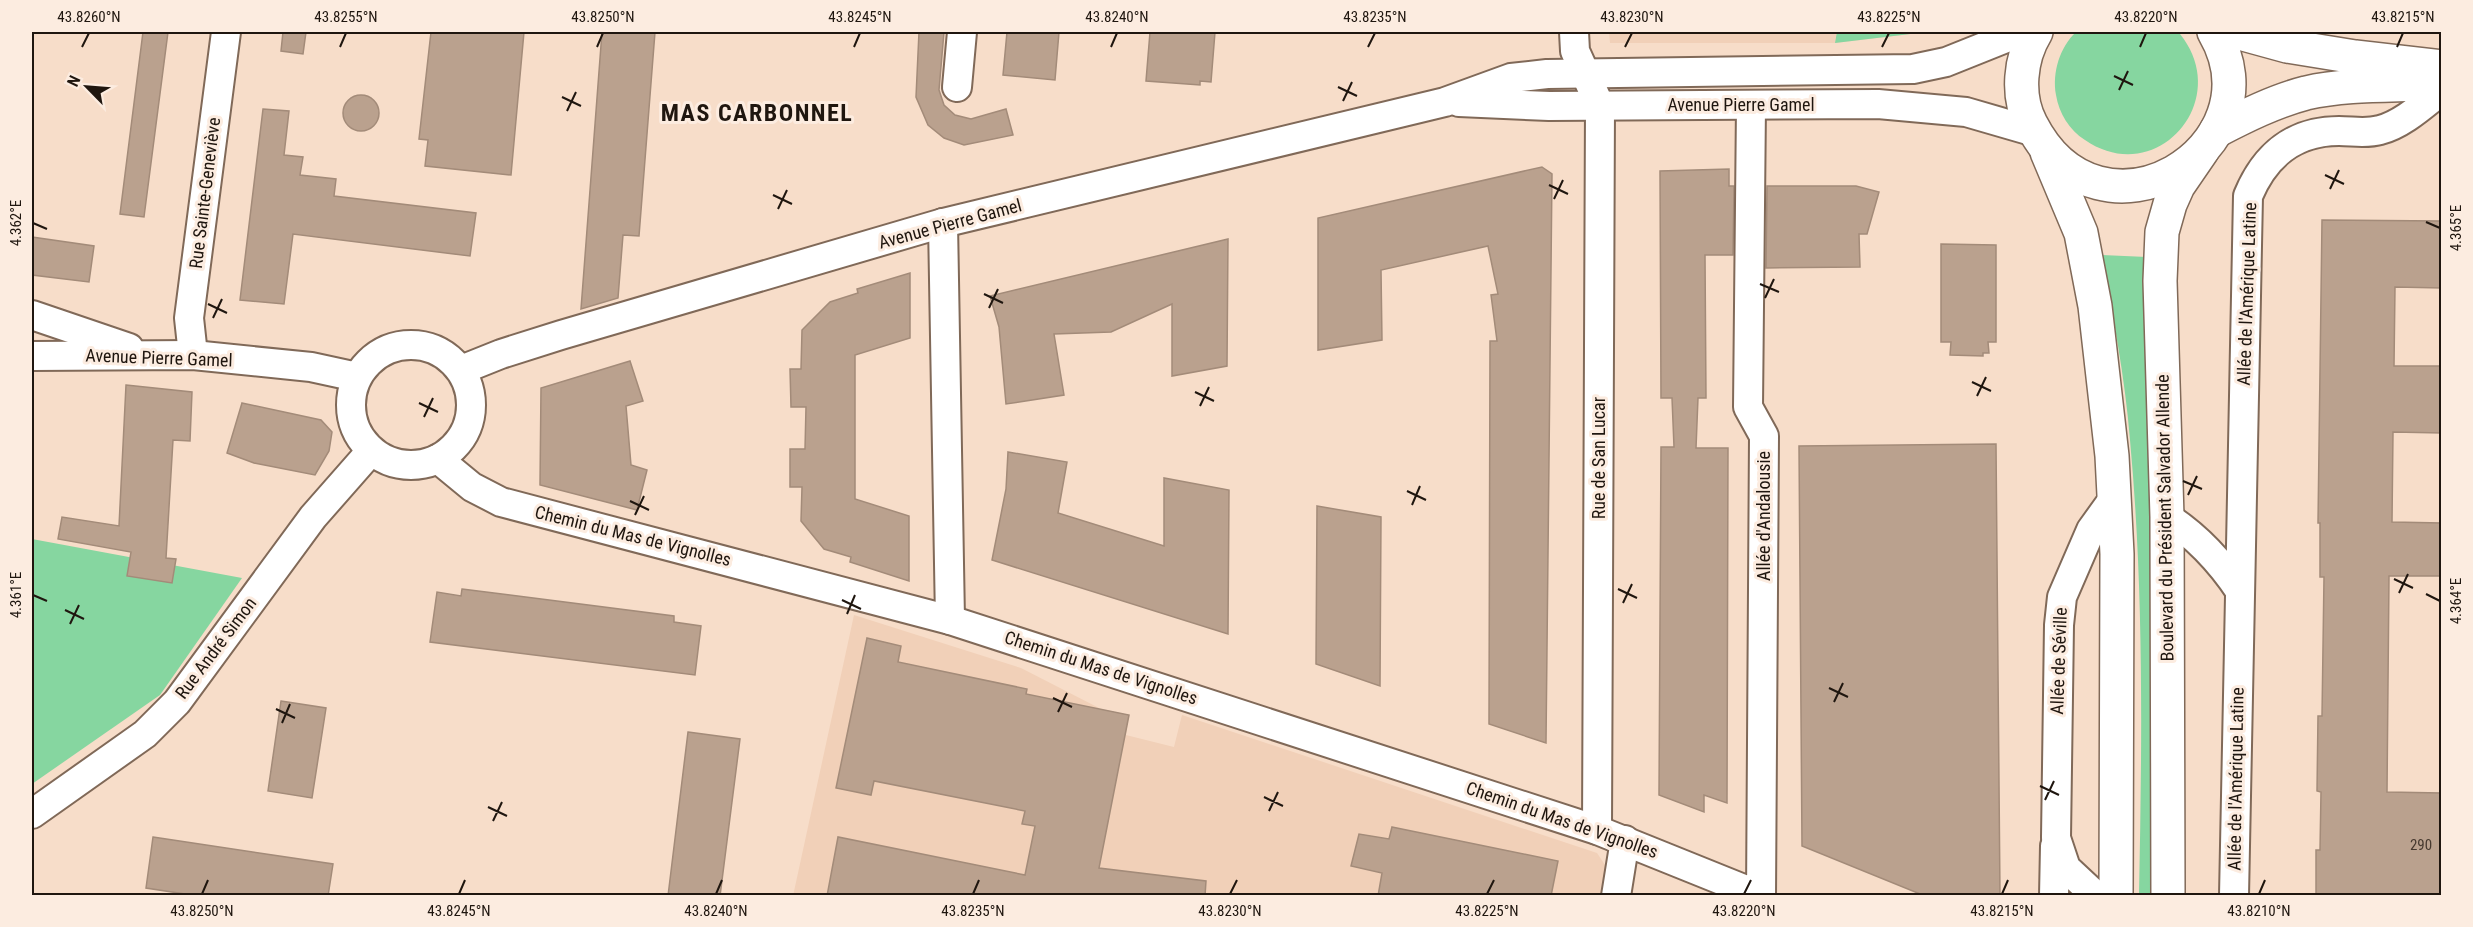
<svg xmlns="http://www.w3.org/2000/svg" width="2473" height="927" viewBox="0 0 2473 927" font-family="'Roboto Condensed',sans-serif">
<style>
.built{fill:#f1d0b8}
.green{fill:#86d6a0}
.building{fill:#baa18e;stroke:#a38b79;stroke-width:1.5}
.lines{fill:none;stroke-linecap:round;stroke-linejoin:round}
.minor-casing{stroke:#806958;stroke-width:32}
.major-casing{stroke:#806958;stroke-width:36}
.minor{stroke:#fff;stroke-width:28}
.major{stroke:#fff;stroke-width:33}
.ticks{fill:none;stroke:#1f160f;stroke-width:2}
.labels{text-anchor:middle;stroke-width:6;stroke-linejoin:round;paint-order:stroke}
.number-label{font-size:15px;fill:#46392f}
.street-label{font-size:18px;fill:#1f160f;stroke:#fcece0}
.district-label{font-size:24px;font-weight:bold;letter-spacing:1.5px;fill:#1f160f;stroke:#fcece0}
.neatline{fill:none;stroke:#1f160f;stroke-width:2}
.ticks-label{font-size:15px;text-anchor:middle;fill:#1f160f}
</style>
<rect width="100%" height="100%" fill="#f7ddc9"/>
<!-- built -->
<g class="built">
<path d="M 1609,32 L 1927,32 L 1835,43 L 1610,43 Z"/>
<path d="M 854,615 L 1021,668 L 1101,709 L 1129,715 L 1126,735 L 1174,747 L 1182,715 L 1597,853 L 1609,871 L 1605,896 L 793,896 Z"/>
</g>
<!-- green -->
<g class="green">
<path d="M 1837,32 L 1927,32 L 1835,43 Z"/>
<path d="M 2076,32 L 2177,32 L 2180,34 C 2234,101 2156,189 2085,140 C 2069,130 2059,113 2056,95 C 2052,72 2060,47 2076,32 Z"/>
<path d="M 2102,255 L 2147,257 L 2152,498 L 2155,895 L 2139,895 C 2142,744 2144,591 2130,440 C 2125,378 2113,316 2102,255 Z"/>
<path d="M 32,539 L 242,578 L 160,695 L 32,784 Z"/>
</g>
<!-- building -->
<g class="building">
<path d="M 143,32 L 168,32 L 144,217 L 120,214 Z"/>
<path d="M 283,32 L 306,32 L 303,54 L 281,51 Z"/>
<path d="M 431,32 L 524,32 L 511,175 L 425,166 L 428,140 L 419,139 Z"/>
<path d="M 602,32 L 655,32 L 639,236 L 623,235 L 618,298 L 581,309 Z"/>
<path d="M 919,32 L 944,32 L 939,90 L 944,105 L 955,115 L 971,119 L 1006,109 L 1013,135 L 964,145 L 944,138 L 928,125 L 916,97 Z"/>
<path d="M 1007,32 L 1059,32 L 1055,80 L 1003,75 Z"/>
<path d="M 1150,32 L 1215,32 L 1211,82 L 1200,81 L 1200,85 L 1146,81 Z"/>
<circle cx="361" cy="113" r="18"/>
<path d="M 263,109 L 289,111 L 284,155 L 303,157 L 300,175 L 336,179 L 334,196 L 476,213 L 470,256 L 293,234 L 284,304 L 240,300 Z"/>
<path d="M 1542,167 L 1552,174 L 1546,743 L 1489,724 L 1490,341 L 1497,341 L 1491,295 L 1498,294 L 1488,246 L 1381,270 L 1382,340 L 1318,350 L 1318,218 Z"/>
<path d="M 1729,169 L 1729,186 L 1734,186 L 1733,255 L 1705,255 L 1706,398 L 1698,398 L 1696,448 L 1728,448 L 1727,803 L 1704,795 L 1704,812 L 1659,795 L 1661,447 L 1674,447 L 1672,398 L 1661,398 L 1660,171 Z"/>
<path d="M 1767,186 L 1856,186 L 1879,192 L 1867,234 L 1859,234 L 1860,267 L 1766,268 Z"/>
<path d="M 2322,220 L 2442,221 L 2442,288 L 2395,287 L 2394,366 L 2442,366 L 2442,433 L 2393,432 L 2392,522 L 2442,523 L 2442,576 L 2389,576 L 2387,792 L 2442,793 L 2442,896 L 2316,896 L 2316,850 L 2320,850 L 2321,792 L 2317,791 L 2318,716 L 2322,716 L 2324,577 L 2320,577 L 2320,523 L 2318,523 Z"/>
<path d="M 32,237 L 94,246 L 89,282 L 32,275 Z"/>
<path d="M 1228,239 L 1227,366 L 1172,376 L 1172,304 L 1111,332 L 1054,334 L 1064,395 L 1006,404 L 999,327 L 990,296 Z"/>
<path d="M 1941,244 L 1996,245 L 1996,342 L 1988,342 L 1989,353 L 1983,353 L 1983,356 L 1950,355 L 1951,342 L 1941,342 Z"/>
<path d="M 910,273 L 910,338 L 855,355 L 855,499 L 909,516 L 909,581 L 850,562 L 851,557 L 824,549 L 801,521 L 802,487 L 790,487 L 790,449 L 805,449 L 806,407 L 791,407 L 790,369 L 801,369 L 802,330 L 830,302 L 858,293 L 857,289 Z"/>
<path d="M 630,361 L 643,401 L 626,406 L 631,465 L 647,470 L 637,510 L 540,485 L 541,388 Z"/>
<path d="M 126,385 L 192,392 L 190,441 L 173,440 L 166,558 L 176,559 L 172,583 L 127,576 L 131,552 L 58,539 L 62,517 L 119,526 Z"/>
<path d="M 242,403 L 321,420 L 332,432 L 329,451 L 315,475 L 254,463 L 227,453 Z"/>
<path d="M 1996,444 L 2000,896 L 1925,896 L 1802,846 L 1799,446 Z"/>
<path d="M 1008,452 L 1067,462 L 1058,513 L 1164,546 L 1164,478 L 1229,490 L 1228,634 L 992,560 L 1006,489 Z"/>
<path d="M 1317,506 L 1381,517 L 1380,686 L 1316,664 Z"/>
<path d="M 462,589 L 674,616 L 674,622 L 701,626 L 695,675 L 430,642 L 437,592 L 461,596 Z"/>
<path d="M 867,638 L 901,646 L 898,662 L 1027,689 L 1026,694 L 1129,715 L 1099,868 L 1206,881 L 1205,896 L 827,896 L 838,837 L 1025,875 L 1035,826 L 1022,824 L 1025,811 L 874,781 L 871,795 L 836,788 Z"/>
<path d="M 281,701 L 326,708 L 312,798 L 268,791 Z"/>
<path d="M 688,732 L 740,739 L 720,896 L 668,896 Z"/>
<path d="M 1392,827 L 1558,861 L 1551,896 L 1378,896 L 1382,873 L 1351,866 L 1359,834 L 1389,839 Z"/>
<path d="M 153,837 L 333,864 L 328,896 L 198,896 L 146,888 Z"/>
</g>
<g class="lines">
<!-- minor casing -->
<g class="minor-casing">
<g id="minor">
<path d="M 1574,32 L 1575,51 L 1600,106 L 1597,830"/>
<path d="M 957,87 L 962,32"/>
<path d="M 1459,102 L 1549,106 L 1878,104 L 1966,112 L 2035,132"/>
<path d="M 943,223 L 950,620"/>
<path d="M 32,315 L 129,348"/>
<circle cx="411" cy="405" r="60"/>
<path d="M 193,355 L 189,318 L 226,32"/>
<path d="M 32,356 L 193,355 L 311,367 L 357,377"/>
<path d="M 461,370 L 501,354 L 561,335 L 943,223 L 1445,102 L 1511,78 L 1547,74 L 1913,69 L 1946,62 L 2021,32"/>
<path d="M 438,459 L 472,487 L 501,502 L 950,620 L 1597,830 L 1761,896 L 1764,436 L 1748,407 L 1751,105"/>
<path d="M 2167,517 C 2198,537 2220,561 2240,591"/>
<path d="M 32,814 L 145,734 L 177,702 L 313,517 L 371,451"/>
<path d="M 1616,896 L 1625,840"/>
<path d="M 2054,896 L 2055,846"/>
<path d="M 2096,896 L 2066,868 L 2056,838 L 2059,625 L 2062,597 L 2091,530 L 2114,498"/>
<path d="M 2234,896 L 2248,196 C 2265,155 2294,131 2339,131 C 2353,131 2366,134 2380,130 C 2403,124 2424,104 2442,90"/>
</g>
</g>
<!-- major casing -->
<g class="major-casing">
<g id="major">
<path d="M 2036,32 C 2020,58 2016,96 2031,124 C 2100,259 2282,148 2214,32"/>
<path d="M 2236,32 L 2287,46 L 2355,57 L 2442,67"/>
<path d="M 2216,131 C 2245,116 2275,101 2306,93 C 2350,83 2397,86 2442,83"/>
<path d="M 2047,152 L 2081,233 L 2095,306 L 2112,456 L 2117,554 L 2116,896"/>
<path d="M 2168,896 L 2167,517 L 2160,281 L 2162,232 L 2170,204 L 2178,186 L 2202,151"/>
</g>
</g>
<!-- minor -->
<use href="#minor" class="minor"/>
<!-- major -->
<use href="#major" class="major"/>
</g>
<!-- ticks -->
<path class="ticks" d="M 82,47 L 89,33M 340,47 L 346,33M 597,47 L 603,33M 854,47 L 860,33M 1111,47 L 1117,33M 1368,47 L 1375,33M 1625,47 L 1632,33M 1882,47 L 1889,33M 2140,47 L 2146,33M 2397,47 L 2403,33M 2114,76 L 2133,85M 1338,87 L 1357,96M 2119,90 L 2128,71M 562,97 L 581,106M 1343,101 L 1352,82M 567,111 L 576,92M 2325,175 L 2344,184M 1549,185 L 1568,194M 2330,189 L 2339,170M 773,195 L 792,204M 1554,199 L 1563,180M 778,209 L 787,190M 2426,222 L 2440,228M 33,223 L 47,229M 1760,284 L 1779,292M 984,294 L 1003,303M 1765,298 L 1774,279M 208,304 L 227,313M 989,308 L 998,289M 213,318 L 222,299M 1972,382 L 1991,391M 1195,392 L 1214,401M 1977,396 L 1986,377M 419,403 L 438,412M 1200,406 L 1209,387M 424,417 L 433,398M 2183,481 L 2202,489M 1407,491 L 1426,500M 2188,495 L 2197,476M 630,501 L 649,510M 1412,505 L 1420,486M 635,515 L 644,496M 2394,579 L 2413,588M 1618,589 L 1637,598M 2399,593 L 2408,574M 2426,594 L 2440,601M 33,595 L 47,601M 842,600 L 861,609M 1623,603 L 1632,584M 65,610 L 84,619M 847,614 L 855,595M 70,624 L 79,605M 1829,688 L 1848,697M 1053,698 L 1072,707M 1834,702 L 1843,683M 276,709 L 295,718M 1058,712 L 1067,693M 282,723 L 290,704M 2040,786 L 2059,795M 1264,797 L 1283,806M 2045,800 L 2054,781M 488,807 L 507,816M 1269,811 L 1278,792M 493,821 L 502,802M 202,894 L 208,880M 459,894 L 465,880M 716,894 L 722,880M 973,894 L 979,880M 1230,894 L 1237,880M 1487,894 L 1494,880M 1744,894 L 1751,880M 2002,894 L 2008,880M 2259,894 L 2265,880"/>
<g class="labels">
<!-- number labels -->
<g class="number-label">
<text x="2421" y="850">290</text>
</g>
<!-- street labels -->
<g class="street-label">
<text x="1741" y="111">Avenue Pierre Gamel</text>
<text transform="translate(205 193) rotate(-83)" y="6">Rue Sainte-Geneviève</text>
<text transform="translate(950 224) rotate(-15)" y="6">Avenue Pierre Gamel</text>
<text transform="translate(2247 294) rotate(-88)" y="6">Allée de l'Amérique Latine</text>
<text transform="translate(159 358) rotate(2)" y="6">Avenue Pierre Gamel</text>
<text transform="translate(1599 458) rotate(-90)" y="6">Rue de San Lucar</text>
<text transform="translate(1764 516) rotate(-90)" y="6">Allée d'Andalousie</text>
<text transform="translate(2165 518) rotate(-91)" y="6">Boulevard du Président Salvador Allende</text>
<text transform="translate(633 536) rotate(14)" y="6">Chemin du Mas de Vignolles</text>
<text transform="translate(216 648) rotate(-53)" y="6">Rue André Simon</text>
<text transform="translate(2059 661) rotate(-88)" y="6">Allée de Séville</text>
<text transform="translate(1101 668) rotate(18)" y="6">Chemin du Mas de Vignolles</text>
<text transform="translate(2236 779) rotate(-89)" y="6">Allée de l'Amérique Latine</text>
<text transform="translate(1562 820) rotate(19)" y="6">Chemin du Mas de Vignolles</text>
</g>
<!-- district labels -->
<g class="district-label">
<text x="757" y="121">MAS CARBONNEL</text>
</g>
</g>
<!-- border -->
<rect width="2473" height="927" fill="none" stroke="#fcece0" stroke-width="66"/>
<!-- north arrow -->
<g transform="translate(87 87) rotate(295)" stroke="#fcece0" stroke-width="4.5" paint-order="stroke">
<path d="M0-4.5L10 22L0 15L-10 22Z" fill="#1f160f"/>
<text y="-9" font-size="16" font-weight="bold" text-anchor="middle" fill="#1f160f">N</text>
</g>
<rect x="33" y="33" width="2407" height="861" class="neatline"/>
<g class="ticks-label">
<text x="89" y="22">43.8260°N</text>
<text x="346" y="22">43.8255°N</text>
<text x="603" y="22">43.8250°N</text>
<text x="860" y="22">43.8245°N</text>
<text x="1117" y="22">43.8240°N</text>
<text x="1375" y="22">43.8235°N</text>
<text x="1632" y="22">43.8230°N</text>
<text x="1889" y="22">43.8225°N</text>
<text x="2146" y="22">43.8220°N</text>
<text x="2403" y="22">43.8215°N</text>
<text transform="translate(16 223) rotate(-90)" y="5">4.362°E</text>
<text transform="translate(2456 228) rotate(-90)" y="5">4.365°E</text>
<text transform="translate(16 595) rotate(-90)" y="5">4.361°E</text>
<text transform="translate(2456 601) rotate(-90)" y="5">4.364°E</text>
<text x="202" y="916">43.8250°N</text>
<text x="459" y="916">43.8245°N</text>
<text x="716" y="916">43.8240°N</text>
<text x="973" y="916">43.8235°N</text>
<text x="1230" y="916">43.8230°N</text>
<text x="1487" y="916">43.8225°N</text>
<text x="1744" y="916">43.8220°N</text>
<text x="2002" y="916">43.8215°N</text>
<text x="2259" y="916">43.8210°N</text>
</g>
</svg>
